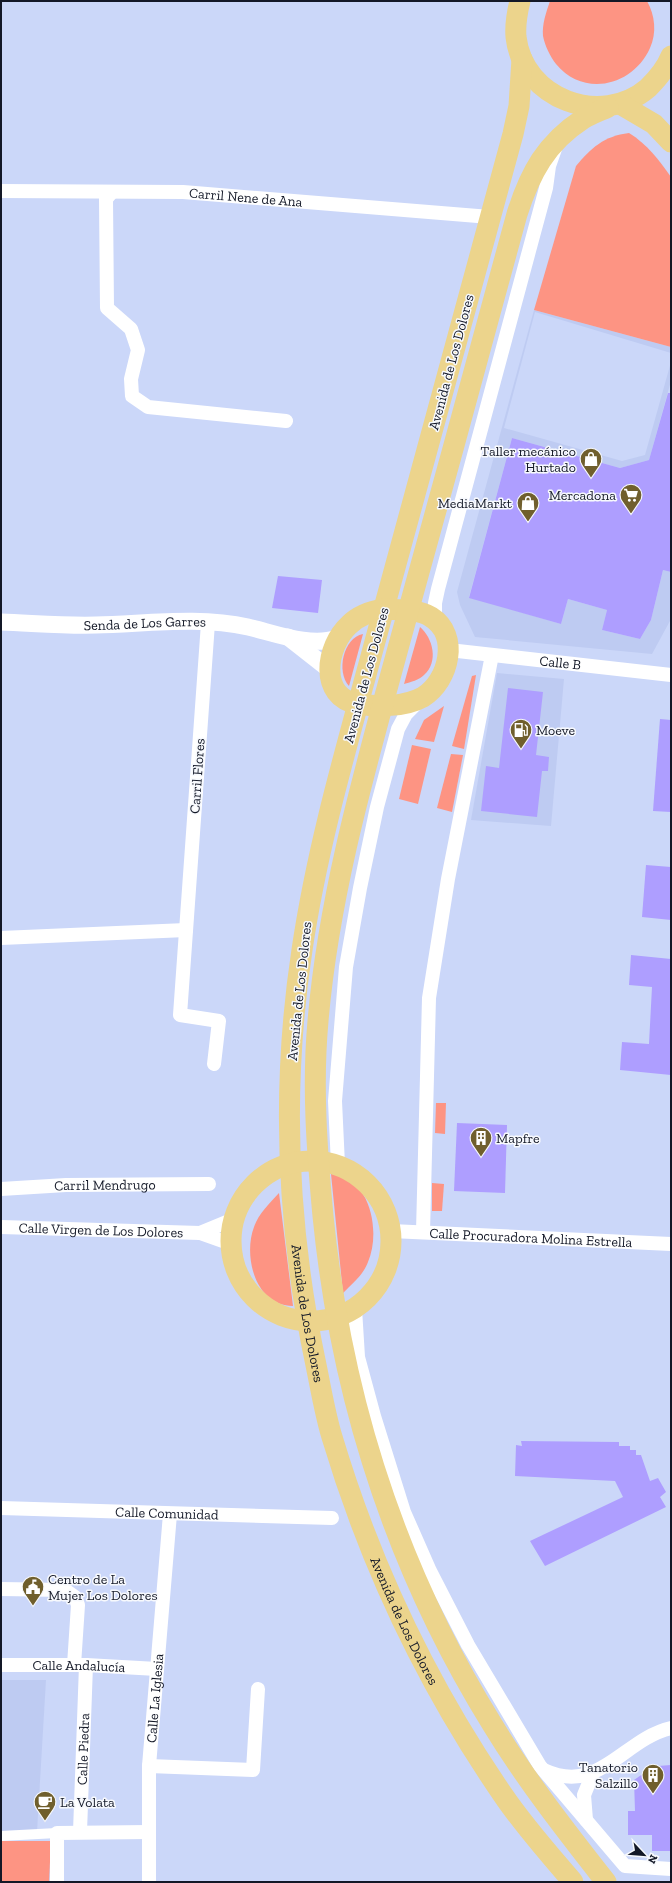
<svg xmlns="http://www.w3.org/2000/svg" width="672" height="1883" viewBox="0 0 672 1883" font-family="'Zilla Slab',serif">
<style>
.built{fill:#becbf2}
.green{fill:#fd9483}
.building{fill:#ae9eff}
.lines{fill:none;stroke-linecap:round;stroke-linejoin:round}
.pedestrian{stroke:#fff;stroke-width:10}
.minor{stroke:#fff;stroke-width:14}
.tertiary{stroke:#fff;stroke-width:17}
.primary{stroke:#ecd48c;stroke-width:21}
.labels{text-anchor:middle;stroke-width:3;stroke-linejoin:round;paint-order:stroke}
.street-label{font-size:14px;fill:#131827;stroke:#f7f9fd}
.poi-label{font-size:14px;fill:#131827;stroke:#f7f9fd;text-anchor:end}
</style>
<rect width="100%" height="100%" fill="#cbd7f9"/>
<!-- built -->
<g class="built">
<path d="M 534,310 L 671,347 L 671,353 L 535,312 L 504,428 L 622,461 L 645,455 L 671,362 L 671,381 L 649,460 L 620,468 L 512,438 L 469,597 L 561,624 L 568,599 L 607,610 L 602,630 L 640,639 L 651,620 L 663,570 L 671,572 L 671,619 L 652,654 L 475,637 L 460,605 L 457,592 Z"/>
<path d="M 497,673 L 564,679 L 551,826 L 471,820 Z"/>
<path d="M 1,1680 L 46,1680 L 37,1832 L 1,1832 Z"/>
</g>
<!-- green -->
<g class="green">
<path d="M 550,1 L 647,1 C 655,15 657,33 650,48 C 633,86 584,98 556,64 C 550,56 545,46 543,36 C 542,24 546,13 550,1 Z"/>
<path d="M 629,133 C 647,144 659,160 671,177 L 671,347 L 534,310 L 576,166 C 591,148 604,136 629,133 Z"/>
<path d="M 420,627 C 433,638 439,662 424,675 C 419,680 411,682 404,684 Z"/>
<path d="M 363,634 L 349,686 C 336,672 343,638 363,634 Z"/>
<path d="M 476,675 L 464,749 L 452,746 L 472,676 Z"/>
<path d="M 444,706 L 434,742 L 415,739 L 424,720 Z"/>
<path d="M 412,745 L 431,749 L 418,804 L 399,799 Z"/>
<path d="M 451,754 L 463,755 L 452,812 L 437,808 Z"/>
<path d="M 436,1103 L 446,1103 L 445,1134 L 435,1133 Z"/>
<path d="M 331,1174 C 371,1177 381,1232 368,1262 C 363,1275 353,1283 343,1293 Z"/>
<path d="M 432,1183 L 444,1184 L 442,1211 L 432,1211 Z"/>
<path d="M 279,1193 L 293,1306 C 255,1306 243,1256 254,1227 C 259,1213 269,1204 279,1193 Z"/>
<path d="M 1,1841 L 51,1841 L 49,1882 L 1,1882 Z"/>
</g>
<!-- building -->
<g class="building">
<path d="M 668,393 L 671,393 L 671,572 L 663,570 L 651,620 L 640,639 L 602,630 L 607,610 L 568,599 L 561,624 L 469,598 L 512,438 L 620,468 L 649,460 Z"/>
<path d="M 278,576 L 322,580 L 318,613 L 272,608 Z"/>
<path d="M 508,688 L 543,692 L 536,755 L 549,757 L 548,771 L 542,771 L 537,817 L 481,811 L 486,766 L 499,768 Z"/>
<path d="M 660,719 L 671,720 L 671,812 L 653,811 Z"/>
<path d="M 646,865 L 671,867 L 671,920 L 642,917 Z"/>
<path d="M 631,955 L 671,959 L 671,1075 L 620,1070 L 622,1042 L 649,1044 L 652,987 L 629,985 Z"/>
<path d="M 457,1123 L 507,1125 L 505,1193 L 454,1191 Z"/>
<path d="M 521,1441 L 619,1442 L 619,1446 L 630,1446 L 630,1450 L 636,1450 L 636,1455 L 641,1455 L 650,1481 L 658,1478 L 666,1492 L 660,1497 L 666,1507 L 545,1566 L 530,1541 L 623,1497 L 615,1481 L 515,1476 L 516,1445 L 522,1446 Z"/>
<path d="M 671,1765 L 671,1851 L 652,1851 L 652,1835 L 628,1835 L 628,1811 L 635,1811 L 634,1780 L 647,1771 L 657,1772 L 658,1766 Z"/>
</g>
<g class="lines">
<!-- pedestrian -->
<path class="pedestrian" d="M 1,1836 L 57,1833"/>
<!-- minor -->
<g class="minor">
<path id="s1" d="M 1,191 L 183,192 L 490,217"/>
<path d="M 112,192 L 106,199 L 107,308 L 131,329 L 138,350 L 131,379 L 132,396 L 148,407 L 286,421"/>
<path d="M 435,620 L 435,603 L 438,589 L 529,251 L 546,188 L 549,166 L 555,149"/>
<path d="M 208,623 L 180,1015 L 219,1021 L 214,1064"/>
<path id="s2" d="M 449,650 L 671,675"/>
<path d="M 1,938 L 186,930"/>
<path d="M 338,1165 L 335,1101 L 346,967 L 360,888 L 377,807 L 398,729 L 406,714 L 419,701"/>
<path id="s3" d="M 1,1189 L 66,1185 L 209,1184"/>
<path id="s4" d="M 1,1227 L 200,1233 L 231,1244"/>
<path id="s5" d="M 391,1231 L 671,1244"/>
<path d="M 423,1232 L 429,998 L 448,879 L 492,655"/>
<path d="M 200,1233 L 234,1219"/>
<path d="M 355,1309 L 358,1357 L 374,1416 L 404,1512 L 430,1571 L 468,1645 L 540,1766 L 625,1866 L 671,1869"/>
<path id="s6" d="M 1,1508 L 332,1518"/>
<path d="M 1,1589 L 65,1590 L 75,1597 L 78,1605 L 74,1665"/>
<path id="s7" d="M 1,1665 L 86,1665 L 157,1669"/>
<path d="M 149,1766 L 253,1770 L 258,1689"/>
<path d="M 544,1770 C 599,1796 623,1739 671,1728"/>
<path d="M 586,1820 L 584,1795 L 593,1773"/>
<path id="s8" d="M 80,1832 L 86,1665"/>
<path d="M 57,1882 L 57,1833 L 149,1832"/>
<path id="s9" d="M 149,1882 L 149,1766 L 170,1514"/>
</g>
<!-- tertiary -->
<g class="tertiary">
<path id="s10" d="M 1,622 C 32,623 64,626 96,625 C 145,624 199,616 248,627 C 274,633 312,648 337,638"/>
<path d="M 288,637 L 330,670"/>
</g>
<!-- primary -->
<g class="primary">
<path d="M 520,1 C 517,13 515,25 516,37 C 523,99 601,128 648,88 C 657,79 666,69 671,56"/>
<path id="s11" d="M 522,59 L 519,106 L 513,134 C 469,292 426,450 384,608 C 354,722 319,834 302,950 C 281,1088 287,1228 316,1365 C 321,1389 325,1414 332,1437 C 370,1564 428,1686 503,1795 C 524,1826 549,1854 573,1882"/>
<path d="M 620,104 L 654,124 L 671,142"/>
<path d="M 384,609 C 399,610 418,609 431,617 C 460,635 449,681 423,697 C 405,707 378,707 358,704 C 318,697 326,646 349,625 C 359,615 371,611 384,609 Z"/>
<circle cx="311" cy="1241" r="80"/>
<path d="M 606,1882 C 566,1831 526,1780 492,1724 C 396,1569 341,1397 323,1216 C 317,1151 312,1087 318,1021 C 329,892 366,766 400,641 C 439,499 479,356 517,214 C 530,173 546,143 583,119 C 591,114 600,111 608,107"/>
</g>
</g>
<!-- icons -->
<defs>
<g id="shop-pin" transform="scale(1.15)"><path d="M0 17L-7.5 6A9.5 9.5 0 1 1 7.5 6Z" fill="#705f2d" stroke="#f7f9fd"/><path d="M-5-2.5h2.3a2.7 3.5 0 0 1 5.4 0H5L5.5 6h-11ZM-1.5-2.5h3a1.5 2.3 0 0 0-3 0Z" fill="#fff"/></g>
<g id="supermarket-pin" transform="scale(1.15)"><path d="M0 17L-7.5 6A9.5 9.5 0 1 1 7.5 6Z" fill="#705f2d" stroke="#f7f9fd"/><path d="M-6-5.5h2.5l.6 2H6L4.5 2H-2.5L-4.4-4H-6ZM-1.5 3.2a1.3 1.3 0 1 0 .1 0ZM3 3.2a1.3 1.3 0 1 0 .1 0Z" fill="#fff"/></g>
<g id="fuel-pin" transform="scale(1.15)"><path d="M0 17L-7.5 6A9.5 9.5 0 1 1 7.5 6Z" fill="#705f2d" stroke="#f7f9fd"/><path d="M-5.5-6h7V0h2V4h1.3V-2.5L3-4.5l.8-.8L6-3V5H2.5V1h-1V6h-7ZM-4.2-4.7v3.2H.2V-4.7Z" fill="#fff"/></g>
<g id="building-pin" transform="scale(1.15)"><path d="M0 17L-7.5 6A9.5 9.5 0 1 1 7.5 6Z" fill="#705f2d" stroke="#f7f9fd"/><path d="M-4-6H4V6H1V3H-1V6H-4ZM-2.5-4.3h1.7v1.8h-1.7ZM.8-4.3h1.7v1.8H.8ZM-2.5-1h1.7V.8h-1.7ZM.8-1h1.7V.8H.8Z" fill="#fff"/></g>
<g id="civic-pin" transform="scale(1.15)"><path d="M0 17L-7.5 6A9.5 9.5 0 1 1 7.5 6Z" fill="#705f2d" stroke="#f7f9fd"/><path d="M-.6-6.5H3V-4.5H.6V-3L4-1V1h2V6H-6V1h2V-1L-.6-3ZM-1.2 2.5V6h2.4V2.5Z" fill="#fff"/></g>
<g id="cafe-pin" transform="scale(1.15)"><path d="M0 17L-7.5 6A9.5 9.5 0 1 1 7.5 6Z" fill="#705f2d" stroke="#f7f9fd"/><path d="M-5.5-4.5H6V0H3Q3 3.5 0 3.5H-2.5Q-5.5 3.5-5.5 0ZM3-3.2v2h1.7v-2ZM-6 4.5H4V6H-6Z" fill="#fff"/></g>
</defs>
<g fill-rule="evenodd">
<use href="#shop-pin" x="591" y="459"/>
<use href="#supermarket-pin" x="631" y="495"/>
<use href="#shop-pin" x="528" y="503"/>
<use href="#fuel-pin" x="521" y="730"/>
<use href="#building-pin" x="481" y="1138"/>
<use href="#civic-pin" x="33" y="1587"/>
<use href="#building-pin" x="653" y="1775"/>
<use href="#cafe-pin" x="45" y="1802"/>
</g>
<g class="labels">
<!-- street labels -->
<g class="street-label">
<text dy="5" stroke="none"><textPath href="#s1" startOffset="245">Carril Nene de Ana</textPath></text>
<text transform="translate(451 362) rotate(-75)" y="5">Avenida de Los Dolores</text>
<text dy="5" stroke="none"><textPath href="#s10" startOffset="144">Senda de Los Garres</textPath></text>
<text dy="5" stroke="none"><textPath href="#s2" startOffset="112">Calle B</textPath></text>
<text transform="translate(366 675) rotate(-75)" y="5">Avenida de Los Dolores</text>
<text transform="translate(197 776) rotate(-86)" y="5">Carril Flores</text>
<text transform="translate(299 991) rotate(-84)" y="5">Avenida de Los Dolores</text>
<text dy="5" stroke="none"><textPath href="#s3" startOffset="104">Carril Mendrugo</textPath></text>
<text dy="5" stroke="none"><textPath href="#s4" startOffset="100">Calle Virgen de Los Dolores</textPath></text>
<text dy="5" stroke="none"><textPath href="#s5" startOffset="140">Calle Procuradora Molina Estrella</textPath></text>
<text dy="5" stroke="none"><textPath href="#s11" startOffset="1284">Avenida de Los Dolores</textPath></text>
<text dy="5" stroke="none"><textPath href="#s6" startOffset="166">Calle Comunidad</textPath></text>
<text dy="5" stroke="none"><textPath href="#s11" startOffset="1608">Avenida de Los Dolores</textPath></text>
<text dy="5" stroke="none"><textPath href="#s7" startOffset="78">Calle Andalucía</textPath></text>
<text dy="5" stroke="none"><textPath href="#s9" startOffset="184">Calle La Iglesia</textPath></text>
<text dy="5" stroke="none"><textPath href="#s8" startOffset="83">Calle Piedra</textPath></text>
</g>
<!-- poi labels -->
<g class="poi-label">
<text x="576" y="456">Taller mecánico<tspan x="576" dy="16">Hurtado</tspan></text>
<text x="616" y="500">Mercadona</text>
<text x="512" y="508">MediaMarkt</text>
<text x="536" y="735" text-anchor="start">Moeve</text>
<text x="496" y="1143" text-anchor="start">Mapfre</text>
<text x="48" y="1584" text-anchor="start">Centro de La<tspan x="48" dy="16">Mujer Los Dolores</tspan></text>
<text x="638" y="1772">Tanatorio<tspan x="638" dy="16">Salzillo</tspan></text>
<text x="60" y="1807" text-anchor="start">La Volata</text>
</g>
</g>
<!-- border -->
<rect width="672" height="1883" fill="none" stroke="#131827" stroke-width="4"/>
<!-- north arrow -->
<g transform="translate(644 1855) rotate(116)" stroke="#f7f9fd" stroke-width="3" paint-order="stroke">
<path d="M0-3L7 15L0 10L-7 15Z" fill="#131827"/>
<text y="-6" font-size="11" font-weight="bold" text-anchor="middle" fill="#131827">N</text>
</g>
</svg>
